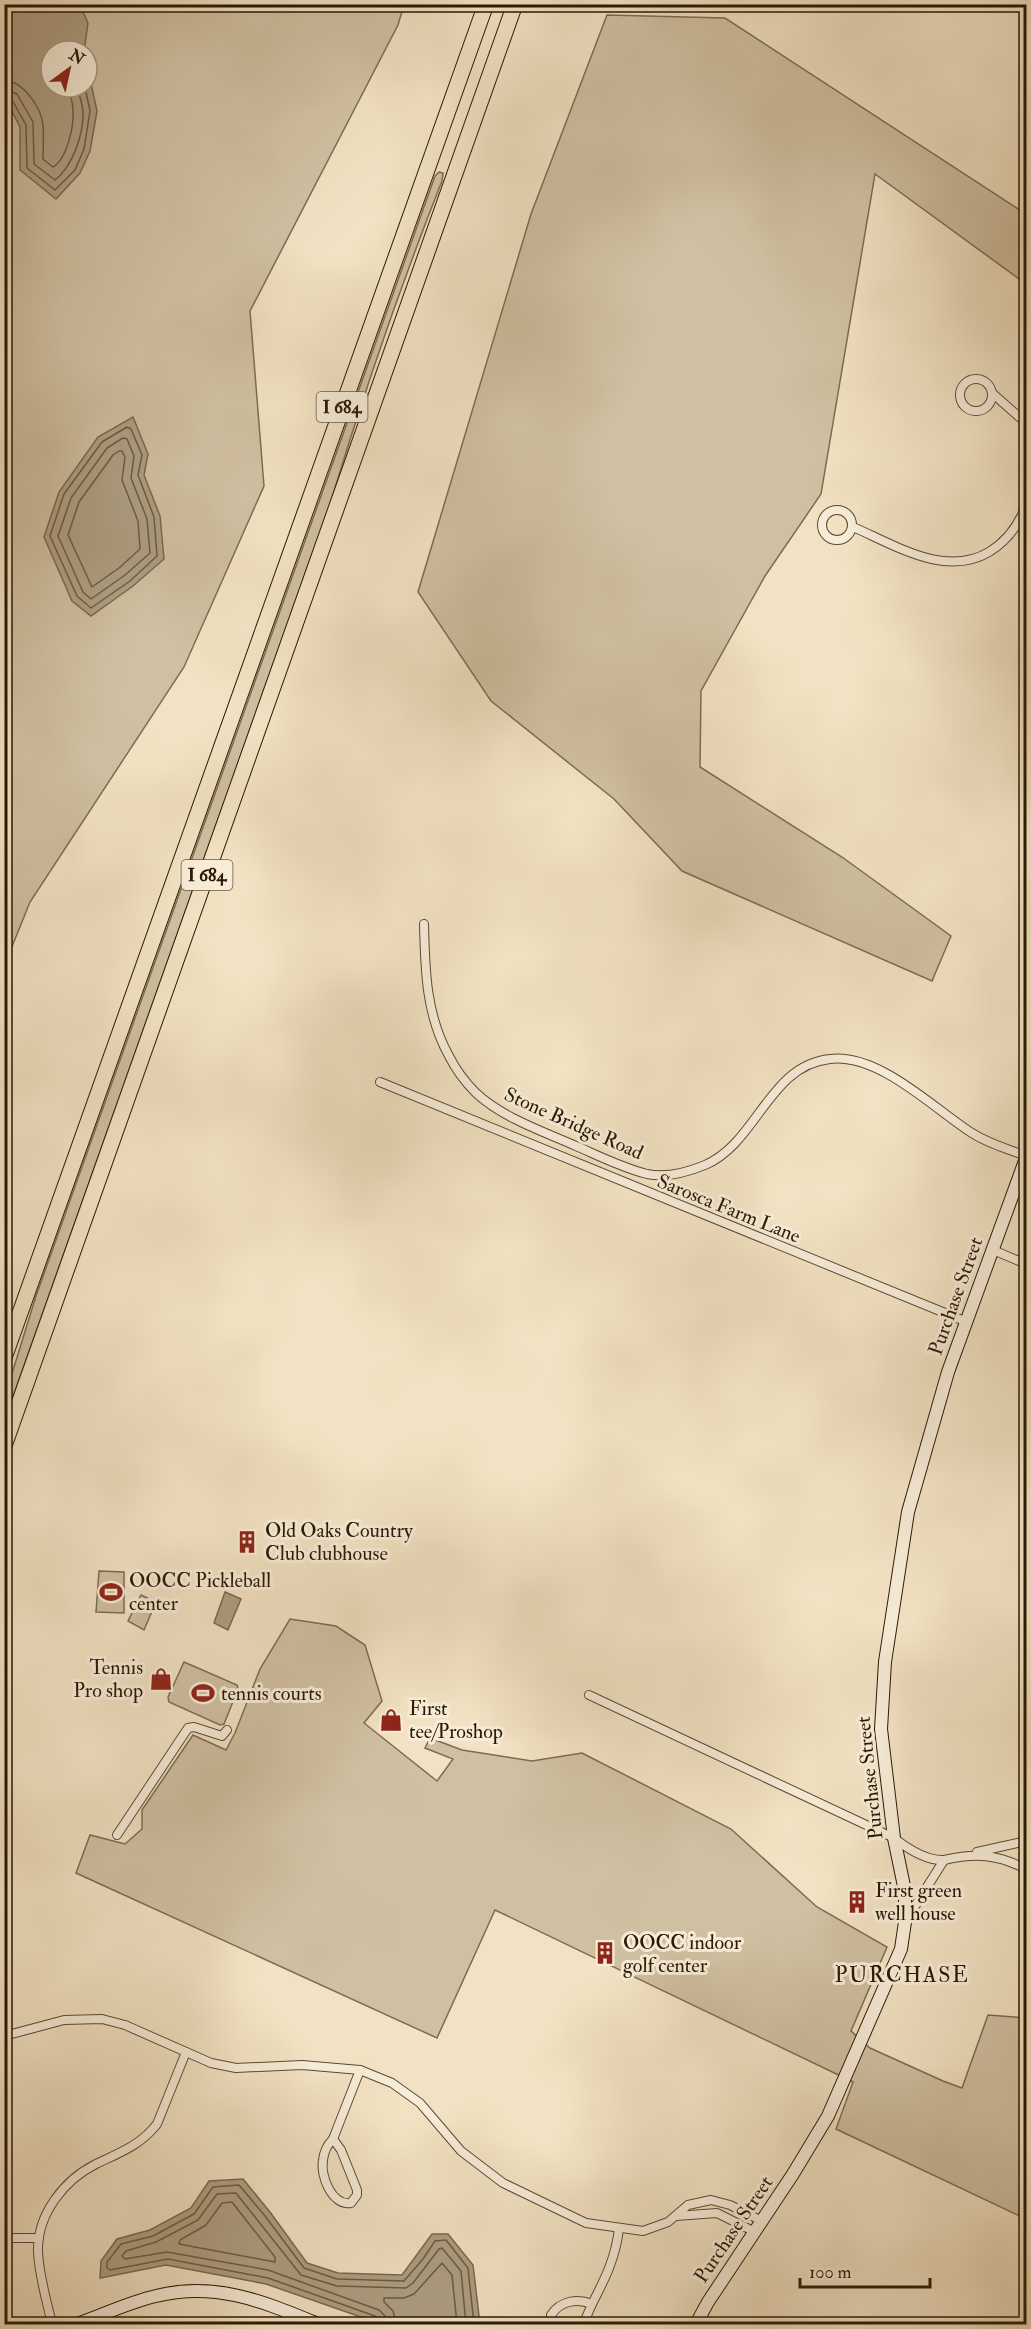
<svg xmlns="http://www.w3.org/2000/svg" width="1031" height="2329" viewBox="0 0 1031 2329" font-family="'IM FELL Double Pica',serif">
<style>
.green{fill:#d0c0a2;stroke:#7c6c52;stroke-width:1.5;fill-rule:evenodd}
.water{fill:#ae9e82;stroke:#79694f;stroke-width:1.5}
.lines{fill:none;stroke-linecap:round;stroke-linejoin:round}
.shore{stroke:#6c5c42;stroke-width:1.5}
.minor-casing{stroke:#5b4b33;stroke-width:10}
.secondary-casing{stroke:#291903;stroke-width:14}
.motorway-casing{stroke:#291903;stroke-width:17}
.minor{stroke:#f7ecd8;stroke-width:8}
.secondary{stroke:#f7ecd8;stroke-width:12}
.motorway{stroke:#f2e2c3;stroke-width:15}
.labels{text-anchor:middle;stroke-width:6;stroke-linejoin:round;paint-order:stroke}
.shield{fill:#f7ecd8;stroke:#675843;stroke-width:1.5}
.shield-label{font-size:18px;font-weight:bold;fill:#291903}
.street-label{font-size:20px;fill:#291903;stroke:#f7ecd8}
.poi-label{font-size:20px;fill:#291903;stroke:#f7ecd8;text-anchor:start}
.quarter-label{font-size:22px;letter-spacing:1.5px;fill:#291903;stroke:#f7ecd8}
</style>
<rect width="100%" height="100%" fill="#f2e2c3"/>
<filter id="stains"><feTurbulence type="fractalNoise" baseFrequency=".00333" numOctaves="4"/><feColorMatrix values="0 0 0 0 .2 0 0 0 0 .09 0 0 0 0 .02 0 0 0 .5 -.17"/></filter>
<radialGradient id="worn" r=".72"><stop offset=".6" stop-color="#630" stop-opacity="0"/><stop offset="1" stop-color="#630" stop-opacity=".3"/></radialGradient>
<!-- green -->
<g class="green">
<path d="M 5,5 L 404,5 L 398,25 L 250,311 L 264,486 L 184,667 L 30,902 L 5,964 ZM 51,51 L 87,51 L 87,87 L 51,87 Z"/>
<path d="M 607,15 L 725,18 L 1026,214 L 1026,284 L 875,174 L 821,494 L 765,576 L 701,691 L 700,767 L 842,857 L 951,936 L 932,981 L 682,871 L 614,799 L 491,701 L 418,592 L 531,214 Z"/>
<path d="M 439,172 L 443,173 L 442,181 C 400,287 363,395 330,504 L 5,1419 L 5,1396 L 36,1296 L 435,176 Z"/>
<path d="M 99,1571 L 124,1572 L 124,1613 L 96,1612 Z"/>
<path d="M 141,1595 L 156,1602 L 144,1630 L 128,1621 Z"/>
<path d="M 290,1619 L 336,1626 L 365,1645 L 382,1701 L 364,1723 L 437,1781 L 453,1759 L 425,1748 L 430,1738 L 462,1750 L 532,1761 L 582,1753 L 731,1829 L 817,1907 L 887,1947 L 851,2031 L 870,2048 L 943,2081 L 962,2088 L 988,2015 L 1026,2018 L 1026,2219 L 836,2129 L 853,2082 L 495,1910 L 437,2038 L 76,1873 L 90,1835 L 125,1844 L 142,1829 L 142,1810 L 193,1735 L 226,1750 L 235,1733 L 260,1669 Z"/>
<path d="M 184,1662 L 237,1685 L 238,1689 L 224,1724 L 220,1725 L 169,1702 L 168,1697 Z"/>
</g>
<!-- water -->
<g class="water">
<path d="M 13,4 L 80,5 L 88,23 L 84,51 L 51,51 L 51,87 L 87,87 L 87,65 L 97,111 L 90,151 L 80,173 L 56,199 L 20,170 L 20,127 L 5,98 L 5,14 Z"/>
<path d="M 133,417 L 148,454 L 144,475 L 160,516 L 164,559 L 133,586 L 91,616 L 72,601 L 44,537 L 59,492 L 98,437 Z"/>
<path d="M 225,1592 L 241,1599 L 228,1630 L 214,1623 Z"/>
<path d="M 243,2179 L 270,2212 L 307,2263 L 338,2273 L 402,2275 L 432,2234 L 448,2234 L 473,2265 L 480,2324 L 381,2324 L 266,2284 L 166,2265 L 100,2278 L 101,2261 L 117,2239 L 150,2230 L 191,2208 L 209,2181 Z"/>
</g>
<g class="lines">
<!-- shore -->
<g class="shore">
<path d="M 4,80 C 23,81 41,107 43,125 C 44,136 43,148 43,159 L 53,167 C 67,159 74,126 73,111 C 73,103 70,95 69,87"/>
<path d="M 4,89 L 17,94 L 33,122 L 34,164 L 55,180 C 73,166 84,133 83,111 C 82,103 79,95 78,87"/>
<path d="M 4,97 L 12,100 L 26,125 L 27,168 L 55,190 L 75,170 L 84,149 L 90,111 L 85,87"/>
<path d="M 127,427 L 131,429 L 142,455 L 138,475 L 154,517 L 157,556 L 130,581 L 91,608 L 77,596 L 50,536 L 64,494 L 102,442 Z"/>
<path d="M 123,438 L 127,439 L 134,456 L 131,478 L 147,519 L 150,553 L 125,575 L 91,599 L 83,592 L 58,536 L 71,498 L 107,448 Z"/>
<path d="M 119,451 L 122,451 L 125,457 L 122,480 L 138,521 L 140,549 L 119,568 L 92,587 L 68,535 L 79,502 L 113,455 Z"/>
<path d="M 232,2202 L 275,2257 L 275,2262 L 179,2244 L 180,2240 L 206,2225 L 222,2203 Z"/>
<path d="M 379,2324 L 378,2319 L 375,2316 L 268,2278 L 168,2259 L 110,2270 L 107,2268 L 107,2262 L 121,2244 L 153,2236 L 194,2214 L 213,2187 L 239,2185 L 265,2216 L 304,2268 L 337,2279 L 404,2281 L 423,2259 L 435,2241 L 446,2240 L 468,2268 L 474,2324"/>
<path d="M 387,2324 L 385,2316 L 379,2310 L 268,2270 L 167,2252 L 125,2259 L 122,2256 L 126,2251 L 156,2242 L 198,2220 L 217,2194 L 236,2193 L 301,2275 L 337,2286 L 406,2288 L 413,2283 L 439,2249 L 442,2248 L 461,2271 L 466,2324"/>
<path d="M 396,2324 L 393,2311 L 384,2302 L 384,2298 L 404,2298 L 414,2294 L 442,2263 L 452,2275 L 457,2324"/>
</g>
<!-- minor casing -->
<g class="minor-casing">
<g id="minor">
<circle cx="976" cy="395" r="16"/>
<path d="M 992,393 L 1026,423"/>
<circle cx="837" cy="525" r="15"/>
<path d="M 853,527 C 895,545 945,578 989,552 C 1007,541 1019,525 1026,505"/>
<path d="M 424,924 C 425,970 426,1015 449,1056 C 455,1068 466,1083 476,1093 C 503,1118 542,1131 576,1146 C 599,1156 623,1168 647,1174 C 666,1178 688,1172 705,1165 C 757,1143 769,1065 830,1059 C 879,1053 934,1109 972,1133 C 989,1144 1008,1149 1026,1156"/>
<path d="M 380,1082 L 967,1322"/>
<path d="M 993,1250 L 1026,1264"/>
<path d="M 589,1695 L 894,1838 C 908,1849 926,1861 944,1860"/>
<path d="M 117,1835 L 188,1728 L 194,1727 L 222,1736 L 227,1730"/>
<path d="M 977,1852 L 1026,1841"/>
<path d="M 905,1922 L 944,1860 C 975,1853 997,1854 1026,1869"/>
<path d="M 4,2036 L 64,2020 L 102,2019 L 125,2025 L 211,2063 L 236,2068 L 302,2065 L 360,2070 L 392,2083 L 420,2103 L 461,2151 L 503,2183 L 586,2223 L 643,2231 L 668,2222 L 688,2205 L 711,2200 L 730,2205 L 762,2221"/>
<path d="M 333,2139 L 341,2150 L 357,2190 L 357,2195 L 351,2203 C 332,2206 320,2176 323,2160 C 324,2151 327,2145 333,2139 Z"/>
<path d="M 333,2139 L 360,2070"/>
<path d="M 676,2216 L 717,2213 L 755,2232"/>
<path d="M 4,2238 L 39,2238"/>
<path d="M 592,2304 C 605,2279 616,2257 619,2228"/>
<path d="M 51,2320 C 46,2298 39,2275 38,2252 C 37,2214 64,2180 96,2164 C 119,2153 141,2145 157,2124 L 186,2052"/>
<path d="M 553,2324 L 551,2315 C 560,2301 577,2298 592,2304 L 585,2320 L 579,2324"/>
</g>
</g>
<!-- secondary casing -->
<g class="secondary-casing">
<g id="secondary">
<path d="M 77,2324 C 103,2315 129,2302 156,2296 C 216,2281 264,2302 318,2324"/>
<path d="M 696,2324 L 708,2302 L 793,2174 L 828,2116 L 901,1949 L 905,1922 L 905,1891 L 894,1838 L 881,1729 L 885,1662 L 908,1512 L 948,1372 L 1026,1158"/>
</g>
</g>
<!-- motorway casing -->
<g class="motorway-casing">
<g id="motorway">
<path d="M 4,1358 L 486,4"/>
<path d="M 4,1446 L 515,4"/>
</g>
</g>
<!-- minor -->
<use href="#minor" class="minor"/>
<!-- secondary -->
<use href="#secondary" class="secondary"/>
<!-- motorway -->
<use href="#motorway" class="motorway"/>
</g>
<!-- icons -->
<defs>
<g id="building-bare" transform="scale(1.8)"><path d="M-4-6H4V6H1V3H-1V6H-4ZM-2.5-4.3h1.7v1.8h-1.7ZM.8-4.3h1.7v1.8H.8ZM-2.5-1h1.7V.8h-1.7ZM.8-1h1.7V.8H.8Z" fill="#8f2418" stroke="#f7ecd8" stroke-width="2.5" paint-order="stroke"/></g>
<g id="stadium-bare" transform="scale(1.8)"><path d="M0-5a6.5 5 0 1 0 0 10a6.5 5 0 1 0 0-10ZM-3.5-1.8h7v3.6h-7Z" fill="#8f2418" stroke="#f7ecd8" stroke-width="2.5" paint-order="stroke"/></g>
<g id="shop-bare" transform="scale(1.8)"><path d="M-5-2.5h2.3a2.7 3.5 0 0 1 5.4 0H5L5.5 6h-11ZM-1.5-2.5h3a1.5 2.3 0 0 0-3 0Z" fill="#8f2418" stroke="#f7ecd8" stroke-width="2.5" paint-order="stroke"/></g>
</defs>
<g fill-rule="evenodd">
<use href="#building-bare" x="247" y="1542"/>
<use href="#stadium-bare" x="111" y="1592"/>
<use href="#shop-bare" x="161" y="1679"/>
<use href="#stadium-bare" x="203" y="1693"/>
<use href="#shop-bare" x="391" y="1720"/>
<use href="#building-bare" x="857" y="1902"/>
<use href="#building-bare" x="605" y="1953"/>
</g>
<g class="labels">
<!-- shield labels -->
<g class="shield">
<rect x="316.5" y="392" width="51" height="30" rx="4.5"/>
<rect x="181.5" y="860" width="51" height="30" rx="4.5"/>
</g>
<g class="shield-label">
<text x="342" y="413">I 684</text>
<text x="207" y="881">I 684</text>
</g>
<!-- street labels -->
<g class="street-label">
<text transform="translate(574 1123) rotate(24)" y="7">Stone Bridge Road</text>
<text transform="translate(729 1208) rotate(22)" y="7">Sarosca Farm Lane</text>
<text transform="translate(955 1296) rotate(-70)" y="7">Purchase Street</text>
<text transform="translate(869 1778) rotate(-96)" y="7">Purchase Street</text>
<text transform="translate(733 2229) rotate(-56)" y="7">Purchase Street</text>
</g>
<!-- poi labels -->
<g class="poi-label">
<text x="265" y="1537">Old Oaks Country<tspan x="265" dy="23">Club clubhouse</tspan></text>
<text x="129" y="1587">OOCC Pickleball<tspan x="129" dy="23">center</tspan></text>
<text x="143" y="1674" text-anchor="end">Tennis<tspan x="143" dy="23">Pro shop</tspan></text>
<text x="221" y="1700">tennis courts</text>
<text x="409" y="1715">First<tspan x="409" dy="23">tee/Proshop</tspan></text>
<text x="875" y="1897">First green<tspan x="875" dy="23">well house</tspan></text>
<text x="623" y="1949">OOCC indoor<tspan x="623" dy="23">golf center</tspan></text>
</g>
<!-- quarter labels -->
<g class="quarter-label">
<text x="902" y="1982">PURCHASE</text>
</g>
</g>
<!-- margin -->
<rect width="1031" height="2329" fill="none" stroke="#f2e2c3" stroke-width="24"/>
<rect x="6" y="6" width="1019" height="2317" fill="none" stroke="#291903" stroke-width="3"/>
<rect x="12" y="12" width="1007" height="2305" fill="none" stroke="#291903" stroke-width="1.5"/>
<!-- north arrow -->
<g transform="translate(69 69) rotate(33)"><circle r="28" fill="#f7ecd8" stroke="#a59883" stroke-width="1.5"/>
<path d="M0-4.5L10 22L0 15L-10 22Z" fill="#8f2418"/>
<text y="-9" font-size="16" font-weight="bold" text-anchor="middle" fill="#291903">N</text>
</g>
<!-- scale -->
<path d="M800 2278v9h130v-9" fill="none" stroke="#291903" stroke-width="3"/>
<text x="809" y="2278" font-size="18" fill="#291903" stroke="#f7ecd8" stroke-width="4.5" paint-order="stroke">100 m</text>
<rect width="100%" height="100%" filter="url(#stains)"/>
<rect width="100%" height="100%" fill="url(#worn)"/>
</svg>
